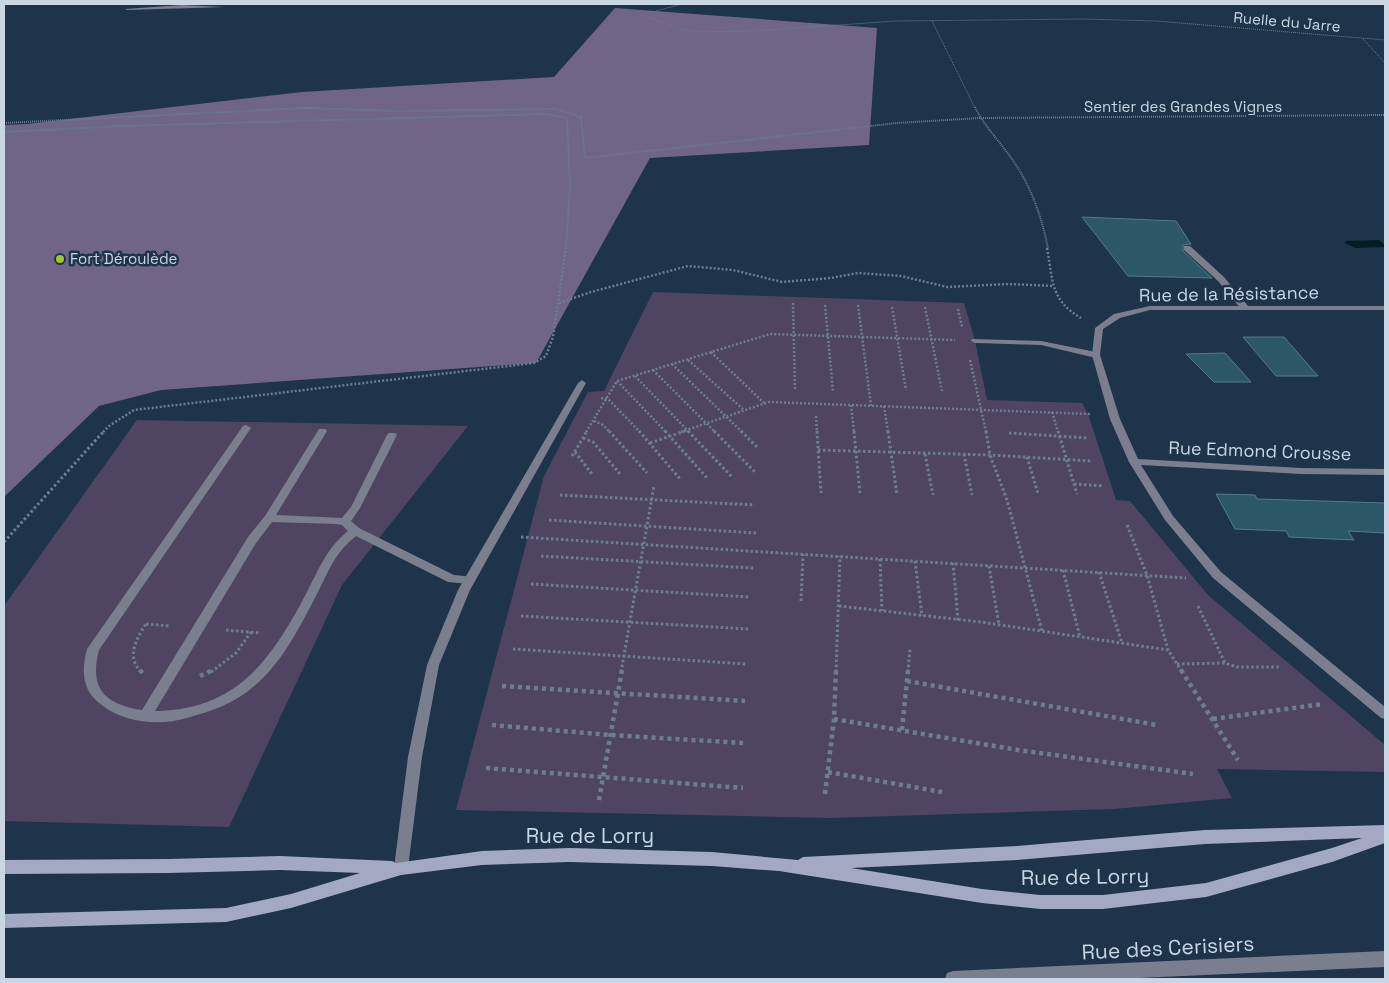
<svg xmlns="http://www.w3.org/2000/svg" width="1389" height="983" viewBox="0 0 1389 983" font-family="'Space Grotesk',sans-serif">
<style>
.green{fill:#4f4563}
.forest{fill:#706487}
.water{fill:#021e1f}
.building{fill:#2b5767;stroke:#547c8b}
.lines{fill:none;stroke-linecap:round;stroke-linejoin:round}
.path-far4{stroke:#6c7e91;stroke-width:1;stroke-dasharray:1 1;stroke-linecap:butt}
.path-far3{stroke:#6c7e91;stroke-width:2;stroke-dasharray:1 1;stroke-linecap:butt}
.path-far2{stroke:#6c7e91;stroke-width:2.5;stroke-dasharray:2 2;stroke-linecap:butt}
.path-far1{stroke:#6c7e91;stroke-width:3;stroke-dasharray:2.5 2.5;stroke-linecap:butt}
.path{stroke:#6c7e91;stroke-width:4.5;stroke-dasharray:4 4;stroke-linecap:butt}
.lane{fill:#7a7e8f;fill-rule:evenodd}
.street{fill:#7a7e8f;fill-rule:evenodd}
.secondary{fill:#a3a9c3;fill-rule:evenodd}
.poi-dot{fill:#a4c825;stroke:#1d344b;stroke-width:2}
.labels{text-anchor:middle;stroke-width:5;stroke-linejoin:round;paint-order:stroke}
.far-street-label{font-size:15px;fill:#c9d7e5;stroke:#1d344b}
.far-poi-label{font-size:15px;fill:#c9d7e5;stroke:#1d344b;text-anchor:start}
.street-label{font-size:18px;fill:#c9d7e5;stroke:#1d344b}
.near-street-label{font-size:21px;fill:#c9d7e5;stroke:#1d344b}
</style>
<rect width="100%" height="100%" fill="#1d344b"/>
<!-- green -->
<g class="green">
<path d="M 653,292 L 964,303 L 975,341 L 987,400 L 1082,403 L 1088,414 L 1116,500 L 1130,501 L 1208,595 L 1385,745 L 1385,772 L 1217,769 L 1232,798 L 1114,809 L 830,818 L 456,810 L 544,476 L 588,392 L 604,391 Z"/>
<path d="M 137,420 L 468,426 L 342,585 L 229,827 L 4,821 L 4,606 Z"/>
</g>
<!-- forest -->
<path class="forest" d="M 615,8 L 877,28 L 869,145 L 650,158 L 536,363 L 161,390 L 99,406 L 4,497 L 4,125 L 27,124 L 302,92 L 554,77 Z"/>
<!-- water -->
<path class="water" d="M 1379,240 L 1385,245 L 1385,247 L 1355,248 L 1345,243 L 1346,241 Z"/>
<!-- building -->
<g class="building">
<path d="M 1082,217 L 1176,221 L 1191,244 L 1183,245 L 1183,251 L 1212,278 L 1128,276 Z"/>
<path d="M 1243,337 L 1284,337 L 1318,376 L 1276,376 Z"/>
<path d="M 1225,353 L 1251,382 L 1214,382 L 1186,354 Z"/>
<path d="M 1216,494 L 1255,495 L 1257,499 L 1385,503 L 1385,533 L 1348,531 L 1354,540 L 1289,537 L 1286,531 L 1235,529 Z"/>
</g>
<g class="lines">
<!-- path-far4 -->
<g class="path-far4">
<path d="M 682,4 L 641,15 L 691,32 L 753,31 L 896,21 L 1083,19 L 1156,21 L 1385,40"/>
<path d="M 932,21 L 975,108"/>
<path d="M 1363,39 L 1385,63"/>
<path d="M 297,108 L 317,108"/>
</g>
<!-- path-far3 -->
<g class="path-far3">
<path d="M 975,107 C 983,124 995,136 1006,151 C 1029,181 1041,212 1048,249"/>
<path d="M 4,123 L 305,108 L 398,111 L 555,109 L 581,117 L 585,158 L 897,123 L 980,118 L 1385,115"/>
<path d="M 4,132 L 121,126 L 546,114 L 567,118 L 570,185 L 566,249"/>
</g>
<!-- path-far2 -->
<g class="path-far2">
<path d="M 1047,248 C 1053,280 1050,300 1081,318"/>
<path d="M 559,303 L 591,292 L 688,266 L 733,270 L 782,282 L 831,278 L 858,273 L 901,276 L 947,287 L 1009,284 L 1054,286"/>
<path d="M 793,303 L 795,390"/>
<path d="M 825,305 L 833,391"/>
<path d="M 858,305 L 871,406"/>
<path d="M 892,307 L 906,390"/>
<path d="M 925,307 L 942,391"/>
<path d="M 958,309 L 962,327"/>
<path d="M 711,352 L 764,403"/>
<path d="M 688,360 L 744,410"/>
<path d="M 970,360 L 986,432"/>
<path d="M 672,364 L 742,432"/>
<path d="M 653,370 L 715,432"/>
<path d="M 635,376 L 689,432"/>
<path d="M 617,381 L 666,432"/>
<path d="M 601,398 L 608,399 L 640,432"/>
<path d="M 851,405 L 854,432"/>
<path d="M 884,406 L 888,432"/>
<path d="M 1052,412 L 1058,432"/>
<path d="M 816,416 L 817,432"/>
<path d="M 594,421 L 603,425 L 610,432"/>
<path d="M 103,432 L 109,426 L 134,410 L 534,363 L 546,356 L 553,337 L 566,248"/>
<path d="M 586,432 L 617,381 L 770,334 L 955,340"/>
<path d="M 681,432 L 769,402 L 1090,414"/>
</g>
<!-- path-far1 -->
<g class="path-far1">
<path d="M 609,431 L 647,473"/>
<path d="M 639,431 L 681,480"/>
<path d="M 665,431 L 708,479"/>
<path d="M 688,431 L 732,477"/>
<path d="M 714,431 L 756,473"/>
<path d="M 741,431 L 758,448"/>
<path d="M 817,431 L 821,493"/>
<path d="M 854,431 L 860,494"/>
<path d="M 888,431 L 897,495"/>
<path d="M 986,431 L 990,455 L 1007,500 L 1042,631"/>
<path d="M 1058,431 L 1077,494"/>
<path d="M 1009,433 L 1088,438"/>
<path d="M 583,438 L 593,442 L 620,474"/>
<path d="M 650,443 L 685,431"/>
<path d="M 818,450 L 990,455 L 1092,461"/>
<path d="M 575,452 L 592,474"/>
<path d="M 925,454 L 933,495"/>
<path d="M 964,454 L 972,495"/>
<path d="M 572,456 L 587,431"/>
<path d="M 1027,457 L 1038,494"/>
<path d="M 1074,484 L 1104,486"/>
<path d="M 560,495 L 755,505"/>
<path d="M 549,520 L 756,533"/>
<path d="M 1127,525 L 1147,575 L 1168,650"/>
<path d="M 521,537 L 1186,578"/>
<path d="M 4,542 L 104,431"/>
<path d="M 541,556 L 753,568"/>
<path d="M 880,559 L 882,611"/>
<path d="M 915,561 L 922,616"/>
<path d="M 953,563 L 958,620"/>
<path d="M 989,566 L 999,625"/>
<path d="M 1063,570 L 1080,637"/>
<path d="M 1099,572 L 1122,643"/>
<path d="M 531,584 L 750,597"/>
<path d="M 801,601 L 803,554"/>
<path d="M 839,606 L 981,622 L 1168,650 L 1182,672"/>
<path d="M 1198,606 L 1225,663 L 1237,667 L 1279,667"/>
<path d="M 521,616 L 749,629"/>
<path d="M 146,624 L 170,626"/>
<path d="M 226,630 L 260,633"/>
<path d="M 513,649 L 746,664"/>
<path d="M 1177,664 L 1225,663"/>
<path d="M 141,672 C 126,657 136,639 146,624"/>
<path d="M 211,672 L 236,653 L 251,632"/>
<path d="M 621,672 L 654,486"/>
<path d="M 836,672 L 840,556"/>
<path d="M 908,672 L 910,649"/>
</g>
<!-- path -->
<g class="path">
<path d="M 140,670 L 143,674"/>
<path d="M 1181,670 L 1238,760"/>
<path d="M 200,676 L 213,670"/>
<path d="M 907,681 L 1157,725"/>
<path d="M 502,686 L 745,701"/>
<path d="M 834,719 L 1018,750 L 1193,774"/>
<path d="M 1213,719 L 1323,704"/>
<path d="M 492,725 L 610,735 L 743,743"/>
<path d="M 902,730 L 908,670"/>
<path d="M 486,768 L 743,788"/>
<path d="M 828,772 L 942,792"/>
<path d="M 825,794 L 834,719 L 836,670"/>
<path d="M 599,800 L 622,670"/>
</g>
<!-- lane -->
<g class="lane">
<path d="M 1184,246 L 1190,246 L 1224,277 L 1248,306 L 1248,310 L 1242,310 L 1218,281 L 1184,250 Z"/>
<path d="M 972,339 L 1041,341 L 1096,352 L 1100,355 L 1096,358 L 1041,345 L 975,343 L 971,341 Z"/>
<path d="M 246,425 L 251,428 L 99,650 C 89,688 104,704 142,710 L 248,537 L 265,516 L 319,429 L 325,429 L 327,431 L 276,515 L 342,518 L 351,507 L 387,435 L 389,433 L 395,433 L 397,435 L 360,508 L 351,521 L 359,528 L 454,575 L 473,577 L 475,580 L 473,583 L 469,584 L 448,582 L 356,536 C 335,553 330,568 318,592 C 297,632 277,675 236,699 C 221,708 204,713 187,718 C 159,726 126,723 103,706 C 82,692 81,672 87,649 L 243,426 ZM 272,522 L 336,524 L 342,525 L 348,531 C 326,549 319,569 306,594 C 271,660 237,710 155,711 L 256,543 Z"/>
</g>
<!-- street -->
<g class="street">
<path d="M 182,5 L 225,7 L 127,10 L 125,9 Z"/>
<path d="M 1150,306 L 1385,306 L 1385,310 L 1150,310 L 1120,318 L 1103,329 L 1100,355 L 1120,419 L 1138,459 L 1301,468 L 1385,469 L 1385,475 L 1301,474 L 1141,465 L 1173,516 L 1221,572 L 1385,707 L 1385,719 L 1381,718 L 1213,578 L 1165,520 L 1129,462 L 1110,419 L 1092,355 L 1095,328 L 1114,314 Z"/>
<path d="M 582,380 L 586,383 L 470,590 L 439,665 L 422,757 L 408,868 L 406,873 L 401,875 L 396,873 L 394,868 L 408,757 L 427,665 L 458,590 L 578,383 Z"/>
<path d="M 1385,951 L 1385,967 L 1117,979 L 945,979 L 947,973 L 953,971 Z"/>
</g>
<!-- secondary -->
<path class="secondary" d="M 1385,825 L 1385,843 L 1332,862 L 1206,897 L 1103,909 L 1040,909 L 982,903 L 779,871 L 712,866 L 570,862 L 482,865 L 401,875 L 291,908 L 226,922 L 4,928 L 4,914 L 226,908 L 291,894 L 360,873 L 280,870 L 168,873 L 4,874 L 4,860 L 168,859 L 280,856 L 392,861 L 396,863 L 482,851 L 570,848 L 712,852 L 798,860 L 803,857 L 1017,846 L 1205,830 ZM 1362,838 L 1332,848 L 1206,883 L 1103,895 L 1040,895 L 982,889 L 851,868 L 1017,860 L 1205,844 Z"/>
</g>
<!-- markers -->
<circle class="poi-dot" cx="60" cy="259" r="5"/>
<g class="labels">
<!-- far-street labels -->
<g class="far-street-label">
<text transform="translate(1287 22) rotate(5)" y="5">Ruelle du Jarre</text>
<text x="1183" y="112">Sentier des Grandes Vignes</text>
</g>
<!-- far-poi labels -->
<g class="far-poi-label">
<text x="70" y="264">Fort Déroulède</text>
</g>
<!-- street labels -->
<g class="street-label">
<text transform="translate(1229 294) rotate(-1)" y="6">Rue de la Résistance</text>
<text transform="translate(1260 451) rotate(2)" y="6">Rue Edmond Crousse</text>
</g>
<!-- near-street labels -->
<g class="near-street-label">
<text x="590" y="843">Rue de Lorry</text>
<text transform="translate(1085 877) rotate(-1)" y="7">Rue de Lorry</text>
<text transform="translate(1168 948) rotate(-3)" y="7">Rue des Cerisiers</text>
</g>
</g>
<!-- border -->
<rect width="1389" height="983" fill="none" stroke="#c9d7e5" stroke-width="10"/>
</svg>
